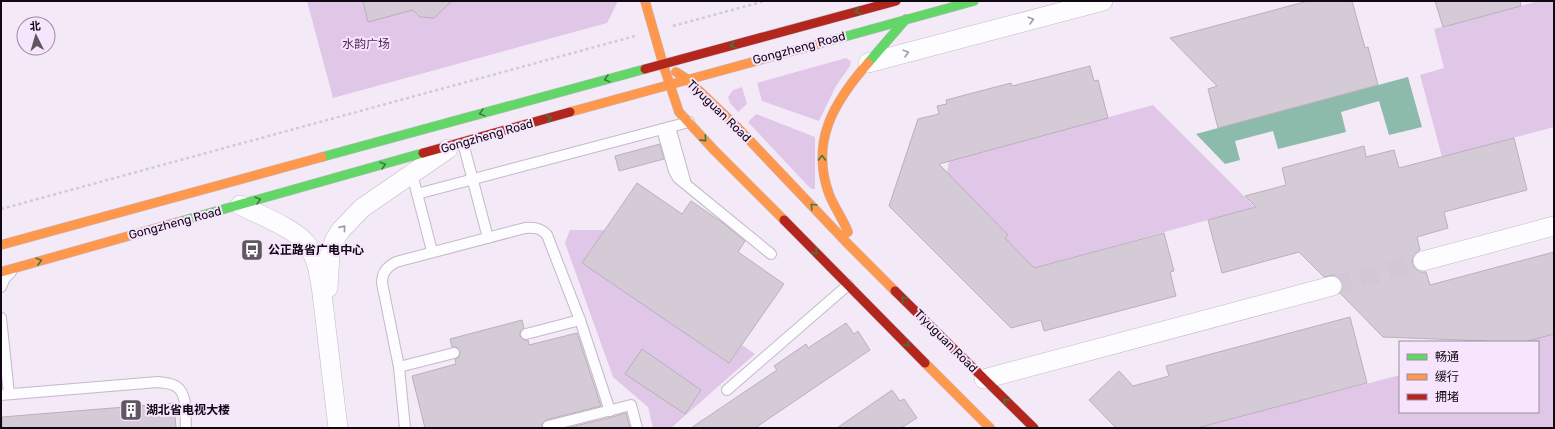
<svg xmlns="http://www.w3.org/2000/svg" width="1555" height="429" viewBox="0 0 1555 429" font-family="Rubik,'Noto Sans SC',sans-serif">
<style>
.green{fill:#e0c7e8}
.water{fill:#8cbaab}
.building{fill:#d4cbd7;stroke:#b9b0bb}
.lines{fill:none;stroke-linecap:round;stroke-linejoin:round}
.street-tunnel{stroke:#d2c8d5;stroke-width:19;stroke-dasharray:19 10;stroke-linecap:butt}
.lane-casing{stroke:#c3bac6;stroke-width:12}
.street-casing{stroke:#c3bac6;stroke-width:20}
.fast-casing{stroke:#c3bac6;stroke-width:10}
.slow-casing{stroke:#c3bac6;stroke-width:10}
.jam-casing{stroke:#c3bac6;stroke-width:10}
.path{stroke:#cfccd0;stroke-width:2.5;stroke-dasharray:3 3;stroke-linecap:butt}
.lane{stroke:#fdfcfe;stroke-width:10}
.street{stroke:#fdfcfe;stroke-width:19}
.fast{stroke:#63d668;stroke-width:9}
.slow{stroke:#ff974d;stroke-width:9}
.jam{stroke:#b3261e;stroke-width:9}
.oneway{stroke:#3e7941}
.oneway2{stroke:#9e9aa0}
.labels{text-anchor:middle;stroke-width:4;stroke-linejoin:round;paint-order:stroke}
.park-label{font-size:12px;fill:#4d1e5a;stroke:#f7e4fd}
.street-label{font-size:12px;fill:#100812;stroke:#f7e4fd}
.poi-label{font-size:12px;font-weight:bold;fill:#100812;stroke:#f7e4fd;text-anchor:start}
</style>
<rect width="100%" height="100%" fill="#f4eaf7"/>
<!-- green -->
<g class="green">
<path d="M 307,1 L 618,1 L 607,23 L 333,98 Z"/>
<path d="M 1539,1 L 1554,1 L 1554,127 L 1442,157 L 1420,75 L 1444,68 L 1434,29 Z"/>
<path d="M 846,58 L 851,61 L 850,66 L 836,86 L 819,121 L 762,101 L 757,83 Z"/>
<path d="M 742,87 L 747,104 L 738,112 L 730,103 L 728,97 L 733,90 Z"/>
<path d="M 1153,105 L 1255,207 L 1034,268 L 1005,238 L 1008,235 L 947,173 L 949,161 Z"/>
<path d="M 756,114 L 815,137 L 815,189 L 813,189 L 810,188 L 748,122 Z"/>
<path d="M 570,230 L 605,230 L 582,263 L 729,363 L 742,345 L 755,354 L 671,428 L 653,428 L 648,407 L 613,377 L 565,243 Z"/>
<path d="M 1554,334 L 1554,428 L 1197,428 L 1400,375 L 1400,412 L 1538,412 L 1538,342 L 1524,342 Z"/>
</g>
<!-- water -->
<path class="water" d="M 1408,77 L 1422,127 L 1389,135 L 1379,101 L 1341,112 L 1346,132 L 1278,149 L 1273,131 L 1235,141 L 1240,160 L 1225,164 L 1196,134 Z"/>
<!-- building -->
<g class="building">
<path d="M 363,1 L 452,1 L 434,18 L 420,17 L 413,10 L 368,22 Z"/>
<path d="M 1308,1 L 1352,1 L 1365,48 L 1368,47 L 1378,85 L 1218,128 L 1208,89 L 1217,86 L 1170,38 Z"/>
<path d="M 1435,1 L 1520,1 L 1521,6 L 1443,27 Z"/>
<path d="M 1090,66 L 1094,81 L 1098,80 L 1108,118 L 939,164 L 1008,235 L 1005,238 L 1034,268 L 1164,233 L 1174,271 L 1170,272 L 1176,296 L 1044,331 L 1041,320 L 1011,328 L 889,206 L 918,119 L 939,114 L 937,106 L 947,104 L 946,100 L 1011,83 L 1012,86 Z"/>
<path d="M 1514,138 L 1527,190 L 1444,212 L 1448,228 L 1417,237 L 1420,250 L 1415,254 L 1413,258 L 1412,263 L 1416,269 L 1421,272 L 1426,272 L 1430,285 L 1554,252 L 1554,334 L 1524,342 L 1485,342 L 1485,341 L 1383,337 L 1340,293 L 1342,289 L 1343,284 L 1340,279 L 1334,275 L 1324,277 L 1299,252 L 1222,273 L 1208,220 L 1256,207 L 1245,196 L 1286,185 L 1282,168 L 1364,146 L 1366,157 L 1394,150 L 1399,168 Z"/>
<path d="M 660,144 L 664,159 L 619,171 L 615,156 Z"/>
<path d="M 637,183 L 682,214 L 691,201 L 723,223 L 745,241 L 738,252 L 784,284 L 729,363 L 582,263 Z"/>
<path d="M 1350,317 L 1367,383 L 1197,428 L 1116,428 L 1089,400 L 1119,371 L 1133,386 L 1169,376 L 1166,366 Z"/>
<path d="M 522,320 L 524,328 L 520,332 L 520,336 L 524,340 L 528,340 L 529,345 L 577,333 L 601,406 L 546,420 L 542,424 L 542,428 L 425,428 L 412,376 L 456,364 L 455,359 L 459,357 L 460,352 L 456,347 L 452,347 L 450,339 Z"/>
<path d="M 846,323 L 854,334 L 858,331 L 870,350 L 755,428 L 691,428 L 777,370 L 774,366 L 806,344 L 808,348 Z"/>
<path d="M 642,349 L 701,390 L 685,414 L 625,374 Z"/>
<path d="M 892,390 L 900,401 L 904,399 L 917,418 L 901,428 L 837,428 Z"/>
<path d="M 174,403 L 176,428 L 2,428 L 2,417 Z"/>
<path d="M 626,413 L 630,428 L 567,428 L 612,417 Z"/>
</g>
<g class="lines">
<!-- street-tunnel -->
<path class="street-tunnel" d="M 1332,286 L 1423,261"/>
<!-- lane casing -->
<g class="lane-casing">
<g id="lane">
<path d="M 670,127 L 686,184"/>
<path d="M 662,129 L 674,171 L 678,178 L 771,254"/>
<path d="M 463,143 L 488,238"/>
<path d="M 412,174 L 432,251"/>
<path d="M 417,194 L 689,122"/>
<path d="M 1,287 L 5,278 L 11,272"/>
<path d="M 1,318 L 9,394"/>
<path d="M 526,334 L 580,320"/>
<path d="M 399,367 L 454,353"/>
<path d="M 727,390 L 848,285"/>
<path d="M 1,395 L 158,382 C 165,383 172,383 177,387 C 188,395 185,416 186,428"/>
<path d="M 548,426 L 631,405 L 637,428"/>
<path d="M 405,428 L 399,367 L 382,283 C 382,272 387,267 396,262 L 525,228 C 534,227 541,228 547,235 L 580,320 L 610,411"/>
</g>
</g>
<!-- street casing -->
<g class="street-casing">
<g id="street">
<path d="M 868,63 L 1103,1"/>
<path d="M 240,205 C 259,215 292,227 306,243 C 320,260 321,288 324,310 C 329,349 333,389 338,428"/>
<path d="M 1423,261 L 1554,226"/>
<path d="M 328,288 L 330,255 L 335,239 L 341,230 L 362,208 L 448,149"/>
<path d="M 984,379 L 1332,286"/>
</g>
</g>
<!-- fast casing -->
<g class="fast-casing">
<g id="fast">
<path d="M 829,41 L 974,1"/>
<path d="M 868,63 L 906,19"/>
<path d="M 322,157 L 645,69"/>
<path d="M 178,222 L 423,153"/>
</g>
</g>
<!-- slow casing -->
<g class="slow-casing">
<g id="slow">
<path d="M 645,1 L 663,64 L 679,112 L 713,149 L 784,220"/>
<path d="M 676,72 L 687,79 L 736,126 L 848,244 L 895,291"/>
<path d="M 570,112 L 829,41"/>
<path d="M 848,232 C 843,219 834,207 829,194 C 810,141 834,102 868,63"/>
<path d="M 1,245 L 322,157"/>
<path d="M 1,272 L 178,222"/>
<path d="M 925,363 L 990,428"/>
</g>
</g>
<!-- jam casing -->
<g class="jam-casing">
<g id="jam">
<path d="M 645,69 L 896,1"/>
<path d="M 423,153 L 570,112"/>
<path d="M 784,220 L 925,363"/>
<path d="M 895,291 L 1034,428"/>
</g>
</g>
<!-- path -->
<g class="path">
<path d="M 673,26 L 765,1"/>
<path d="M 1,209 L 635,36"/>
<path d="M 734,401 L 752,428"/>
</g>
<!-- lane -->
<use href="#lane" class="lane"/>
<!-- street -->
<use href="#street" class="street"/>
<!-- fast -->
<use href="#fast" class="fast"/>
<!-- slow -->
<use href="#slow" class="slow"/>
<!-- jam -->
<use href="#jam" class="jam"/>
</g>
<!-- one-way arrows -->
<defs><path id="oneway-chevron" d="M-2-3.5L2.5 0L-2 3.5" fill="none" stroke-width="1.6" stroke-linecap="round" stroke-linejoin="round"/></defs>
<g class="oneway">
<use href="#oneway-chevron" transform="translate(858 11) rotate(165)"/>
<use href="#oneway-chevron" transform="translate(733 45) rotate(165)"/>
<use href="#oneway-chevron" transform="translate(607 79) rotate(165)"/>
<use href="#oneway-chevron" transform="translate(482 113) rotate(165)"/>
<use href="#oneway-chevron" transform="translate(549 118) rotate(-16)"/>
<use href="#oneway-chevron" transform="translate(704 139) rotate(48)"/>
<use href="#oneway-chevron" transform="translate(822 158) rotate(-90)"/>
<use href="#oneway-chevron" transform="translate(383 165) rotate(-16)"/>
<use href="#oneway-chevron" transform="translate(258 200) rotate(-16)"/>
<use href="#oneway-chevron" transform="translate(813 206) rotate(-134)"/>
<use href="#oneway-chevron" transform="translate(815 252) rotate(45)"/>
<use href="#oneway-chevron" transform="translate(39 261) rotate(-15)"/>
<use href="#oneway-chevron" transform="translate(904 299) rotate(-135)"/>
<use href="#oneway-chevron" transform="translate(907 344) rotate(45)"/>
<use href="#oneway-chevron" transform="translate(1006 401) rotate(-135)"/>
</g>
<g class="oneway2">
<use href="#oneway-chevron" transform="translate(1031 20) rotate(-15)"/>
<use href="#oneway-chevron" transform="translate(906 53) rotate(-15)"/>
<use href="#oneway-chevron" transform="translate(343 228) rotate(-51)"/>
</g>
<!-- icons -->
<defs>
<g id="bus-square" transform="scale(1.15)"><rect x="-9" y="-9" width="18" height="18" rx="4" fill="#605762" stroke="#f7e4fd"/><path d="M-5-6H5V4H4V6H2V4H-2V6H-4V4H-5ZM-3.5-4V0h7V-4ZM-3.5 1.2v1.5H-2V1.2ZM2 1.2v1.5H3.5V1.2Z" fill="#fff"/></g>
<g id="building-square" transform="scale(1.15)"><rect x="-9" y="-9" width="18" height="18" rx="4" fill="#605762" stroke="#f7e4fd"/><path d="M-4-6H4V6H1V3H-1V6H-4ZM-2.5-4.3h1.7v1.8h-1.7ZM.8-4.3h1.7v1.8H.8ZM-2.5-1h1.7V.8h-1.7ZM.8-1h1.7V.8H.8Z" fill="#fff"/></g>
</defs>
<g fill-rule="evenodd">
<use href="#bus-square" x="252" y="250"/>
<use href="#building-square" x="131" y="410"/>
</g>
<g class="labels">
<!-- park labels -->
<g class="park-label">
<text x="366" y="48">水韵广场</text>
</g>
<!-- street labels -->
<g class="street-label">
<text transform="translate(799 48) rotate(-15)" y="4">Gongzheng Road</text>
<text transform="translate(719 111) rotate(44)" y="4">Tiyuguan Road</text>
<text transform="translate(487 136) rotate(-16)" y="4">Gongzheng Road</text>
<text transform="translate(175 223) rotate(-15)" y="4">Gongzheng Road</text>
<text transform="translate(946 341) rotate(45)" y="4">Tiyuguan Road</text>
</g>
<!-- poi labels -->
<g class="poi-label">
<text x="268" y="254">公正路省广电中心</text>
<text x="146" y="414">湖北省电视大楼</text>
</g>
</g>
<!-- border -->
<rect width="1555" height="429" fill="none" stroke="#100812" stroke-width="4"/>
<!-- legend -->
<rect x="1399" y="341" width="140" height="72" fill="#f7e4fd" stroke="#9b8c9f"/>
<rect x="1407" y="354" width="20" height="6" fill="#63d668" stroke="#9b8c9f"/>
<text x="1435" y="361" font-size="12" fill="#100812">畅通</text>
<rect x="1407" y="374" width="20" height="6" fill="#ff974d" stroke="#9b8c9f"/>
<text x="1435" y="381" font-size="12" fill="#100812">缓行</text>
<rect x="1407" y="394" width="20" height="6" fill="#b3261e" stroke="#9b8c9f"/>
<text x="1435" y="401" font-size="12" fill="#100812">拥堵</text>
<!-- north arrow -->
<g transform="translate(36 36) rotate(355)"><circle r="19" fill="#f7e4fd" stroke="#9b8c9f"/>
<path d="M0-3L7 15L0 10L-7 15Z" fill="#605762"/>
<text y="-6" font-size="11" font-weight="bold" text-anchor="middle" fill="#100812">北</text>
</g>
</svg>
